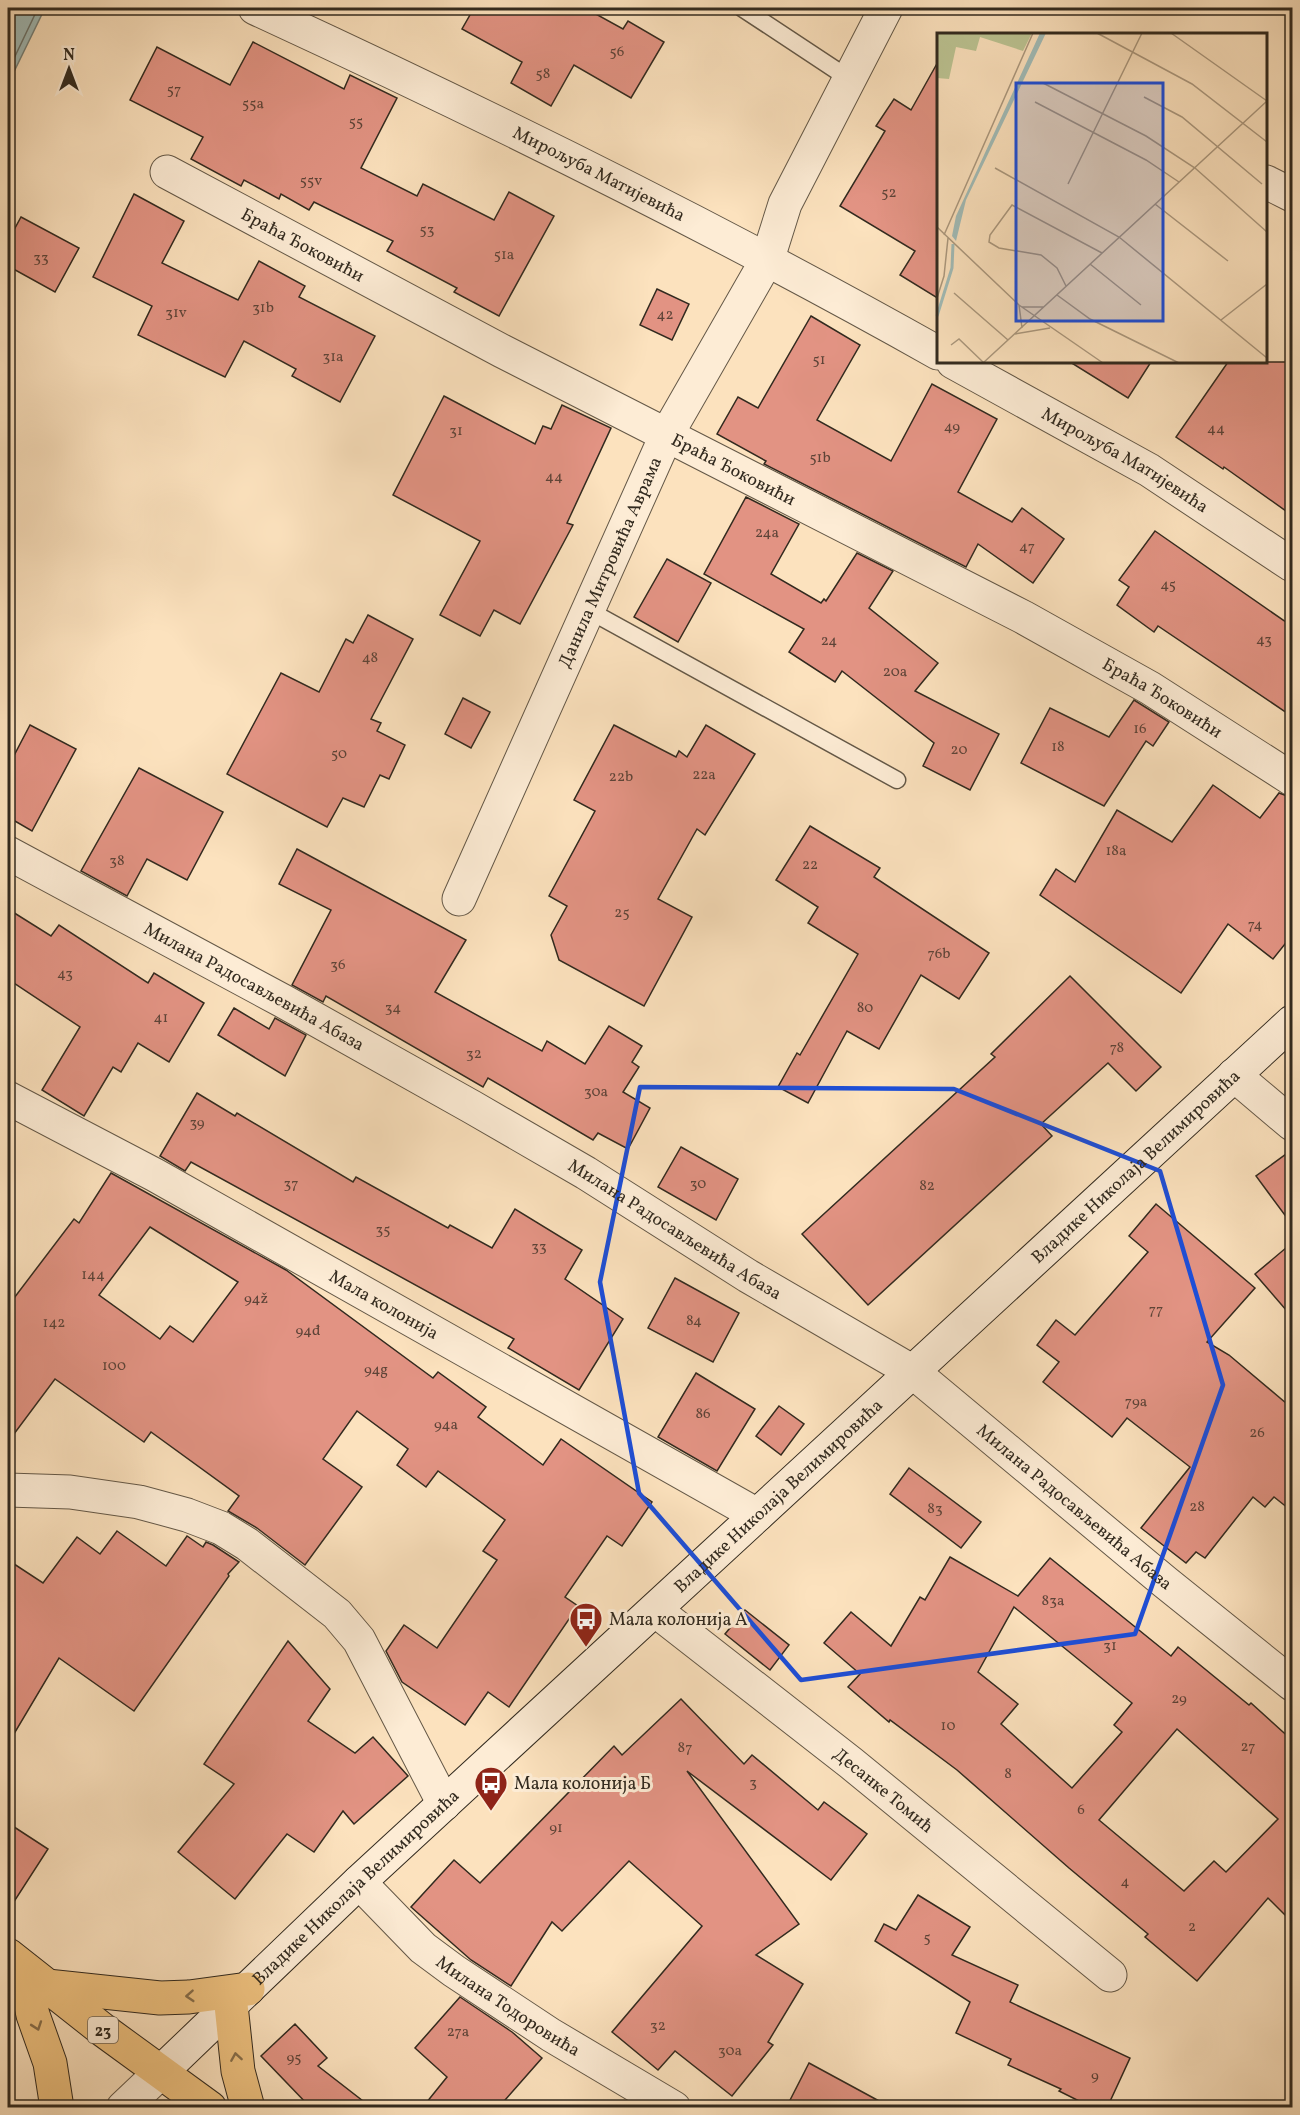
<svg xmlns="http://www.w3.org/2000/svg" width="1300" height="2115" viewBox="0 0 1300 2115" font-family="Vollkorn,serif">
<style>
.water{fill:#a1bcb8;stroke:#75827b;stroke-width:1.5}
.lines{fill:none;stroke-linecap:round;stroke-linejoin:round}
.shore{stroke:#6a736c;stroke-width:1.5}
.building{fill:#e29383;stroke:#322a1f;stroke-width:1.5;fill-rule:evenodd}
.lane-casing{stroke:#645847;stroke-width:19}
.street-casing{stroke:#645847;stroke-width:35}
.secondary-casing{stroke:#322a1f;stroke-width:35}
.primary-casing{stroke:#322a1f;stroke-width:35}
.lane{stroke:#fdecd5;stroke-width:16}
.street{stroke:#fdecd5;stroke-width:33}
.secondary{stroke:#fdecd5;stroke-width:33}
.primary{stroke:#eec17f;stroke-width:33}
.oneway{stroke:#876e4a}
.marked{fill:none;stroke:#1d4ed8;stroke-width:4.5;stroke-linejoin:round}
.labels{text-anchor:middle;stroke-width:6;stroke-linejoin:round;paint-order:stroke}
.number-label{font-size:15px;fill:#5e4438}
.shield{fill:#fdecd5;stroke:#6f6456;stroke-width:1.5}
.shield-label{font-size:16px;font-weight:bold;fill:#322a1f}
.street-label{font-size:18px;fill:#322a1f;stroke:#fdecd5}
.poi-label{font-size:18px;fill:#322a1f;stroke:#fdecd5;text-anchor:start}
.inset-river{fill:none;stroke:#a1bcb8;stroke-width:3}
.inset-road{fill:none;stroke:#ab987e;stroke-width:1.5}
.view{fill:#1d4ed8;fill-opacity:0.15;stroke:#1d4ed8;stroke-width:3}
.inset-edge{fill:none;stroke:#322a1f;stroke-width:3}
</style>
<rect width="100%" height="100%" fill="#fce2be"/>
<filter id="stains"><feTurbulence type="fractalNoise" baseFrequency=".00333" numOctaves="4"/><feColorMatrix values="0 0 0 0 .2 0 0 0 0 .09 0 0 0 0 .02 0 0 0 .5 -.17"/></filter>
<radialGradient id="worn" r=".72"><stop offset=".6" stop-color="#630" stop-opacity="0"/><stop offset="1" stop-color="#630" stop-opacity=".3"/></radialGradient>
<!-- water -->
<path class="water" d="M 17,8 L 45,8 L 8,84 L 8,27 Z"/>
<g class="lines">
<!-- shore -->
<path class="shore" d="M 8,71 L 38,8"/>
</g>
<!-- building -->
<g class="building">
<path d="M 474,8 L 585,8 L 623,29 L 628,21 L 664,42 L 631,98 L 574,65 L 551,106 L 511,83 L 522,62 L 462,29 Z"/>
<path d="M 253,42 L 344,89 L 350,75 L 397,98 L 361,168 L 417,196 L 423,184 L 494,220 L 509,192 L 554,216 L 499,316 L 454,292 L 457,288 L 387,251 L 393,241 L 314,202 L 309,210 L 281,194 L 279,199 L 244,180 L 241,186 L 191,159 L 203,137 L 130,100 L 157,47 L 230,85 Z"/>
<path d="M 939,60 L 939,299 L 900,275 L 915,251 L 840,206 L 885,131 L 876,126 L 894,99 L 911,110 Z"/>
<path d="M 134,194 L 184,221 L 162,263 L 238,300 L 259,261 L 305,286 L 299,297 L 375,336 L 340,402 L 292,376 L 296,369 L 244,341 L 225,377 L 138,335 L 152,306 L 93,277 Z"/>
<path d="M 21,217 L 79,248 L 55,292 L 8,266 L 8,241 Z"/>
<path d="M 657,289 L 689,304 L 672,340 L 640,325 Z"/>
<path d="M 811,316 L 860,345 L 817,420 L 891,461 L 932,384 L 997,419 L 958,492 L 1012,522 L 1022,508 L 1064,539 L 1033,583 L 978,544 L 966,567 L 764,464 L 766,461 L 717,434 L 738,397 L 758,408 Z"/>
<path d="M 1070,362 L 1151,362 L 1128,398 Z"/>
<path d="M 1228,362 L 1293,362 L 1293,516 L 1224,467 L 1223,469 L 1176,437 Z"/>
<path d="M 444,396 L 535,444 L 543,426 L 551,429 L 562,405 L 611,428 L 567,523 L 573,525 L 520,624 L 494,610 L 480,636 L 440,615 L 480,541 L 393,495 Z"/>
<path d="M 746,497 L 799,524 L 771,574 L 821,603 L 824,599 L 826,601 L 857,553 L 893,571 L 869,608 L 938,663 L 915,691 L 999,734 L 970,790 L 923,766 L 934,743 L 842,671 L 835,682 L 789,652 L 804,629 L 704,574 Z"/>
<path d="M 1155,531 L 1293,627 L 1293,717 L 1158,626 L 1154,632 L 1117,605 L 1129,587 L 1119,580 Z"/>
<path d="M 667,559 L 711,583 L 678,642 L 634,617 Z"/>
<path d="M 368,615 L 413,639 L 371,719 L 381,723 L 377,731 L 405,745 L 389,779 L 380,775 L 364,807 L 343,798 L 327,827 L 227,774 L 281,673 L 319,692 L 346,639 L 353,643 Z"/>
<path d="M 463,698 L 490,712 L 471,748 L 445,734 Z"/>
<path d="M 1134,700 L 1169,722 L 1153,746 L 1146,741 L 1104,806 L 1021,763 L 1050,708 L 1109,737 Z"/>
<path d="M 30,725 L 76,749 L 32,831 L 8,817 L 8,767 Z"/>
<path d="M 614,725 L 676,757 L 679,751 L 687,757 L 706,725 L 755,754 L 705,835 L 697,829 L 658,899 L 692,917 L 644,1006 L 559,960 L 551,935 L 567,906 L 549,896 L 595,811 L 574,800 Z"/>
<path d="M 139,768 L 223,812 L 187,880 L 147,859 L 127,896 L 81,871 Z"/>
<path d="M 1213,785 L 1260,818 L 1279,793 L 1293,798 L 1293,934 L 1273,959 L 1228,924 L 1181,993 L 1040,895 L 1056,869 L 1075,882 L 1117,810 L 1172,842 Z"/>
<path d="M 810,826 L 880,868 L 874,877 L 989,953 L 959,999 L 921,975 L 879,1049 L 847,1031 L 808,1103 L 778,1087 L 797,1053 L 800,1055 L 858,954 L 808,923 L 818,907 L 776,880 Z"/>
<path d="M 297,849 L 466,940 L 435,992 L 542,1051 L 547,1041 L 585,1064 L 609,1026 L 642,1046 L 632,1062 L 639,1067 L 623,1092 L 650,1108 L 628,1149 L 598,1133 L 593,1140 L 488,1078 L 483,1087 L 326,996 L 323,1002 L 292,985 L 331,910 L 279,884 Z"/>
<path d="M 8,909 L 51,936 L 59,925 L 148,983 L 154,973 L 204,1003 L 169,1062 L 138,1043 L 121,1072 L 113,1067 L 84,1116 L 42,1090 L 80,1027 L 8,979 Z"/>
<path d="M 1070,976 L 1161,1067 L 1136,1091 L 1108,1063 L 1041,1124 L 1052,1136 L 868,1305 L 802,1234 L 995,1057 L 991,1054 Z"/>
<path d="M 234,1008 L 269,1029 L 275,1018 L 306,1035 L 285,1076 L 218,1035 Z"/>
<path d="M 197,1093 L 235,1116 L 237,1113 L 353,1182 L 356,1177 L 448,1228 L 450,1225 L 492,1248 L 515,1209 L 582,1250 L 565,1279 L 623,1319 L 579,1390 L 508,1348 L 514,1339 L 191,1162 L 185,1171 L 160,1156 Z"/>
<path d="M 681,1147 L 738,1179 L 716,1220 L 658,1187 Z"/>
<path d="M 1293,1149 L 1293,1226 L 1256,1176 Z"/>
<path d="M 111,1173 L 286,1270 L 433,1378 L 438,1372 L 486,1407 L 478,1417 L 543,1465 L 561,1439 L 652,1502 L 622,1546 L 607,1536 L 565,1597 L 578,1606 L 509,1707 L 488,1692 L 465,1725 L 402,1682 L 386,1651 L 404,1625 L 437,1648 L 497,1560 L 483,1551 L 505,1520 L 438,1471 L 426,1487 L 397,1465 L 408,1449 L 357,1411 L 323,1459 L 362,1487 L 305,1565 L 257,1528 L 228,1511 L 239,1496 L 151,1432 L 144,1442 L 55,1379 L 8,1442 L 8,1306 L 74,1219 L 79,1223 ZM 150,1227 L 238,1282 L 193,1342 L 170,1326 L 160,1339 L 99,1295 Z"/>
<path d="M 1156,1204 L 1255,1288 L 1207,1342 L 1229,1355 L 1293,1409 L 1293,1512 L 1274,1497 L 1265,1507 L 1253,1497 L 1205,1558 L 1196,1552 L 1186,1563 L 1141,1528 L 1190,1467 L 1127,1418 L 1112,1437 L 1043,1382 L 1059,1362 L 1037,1345 L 1056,1320 L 1075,1335 L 1148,1252 L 1129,1236 Z"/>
<path d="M 1293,1242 L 1293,1318 L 1255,1274 Z"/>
<path d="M 675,1278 L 739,1313 L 713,1362 L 648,1328 Z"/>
<path d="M 696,1373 L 755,1409 L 717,1471 L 658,1437 Z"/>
<path d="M 779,1406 L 804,1424 L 781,1455 L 756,1436 Z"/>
<path d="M 909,1468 L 981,1522 L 961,1548 L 890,1494 Z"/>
<path d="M 117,1531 L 166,1566 L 187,1536 L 203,1547 L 206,1542 L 213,1545 L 239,1562 L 228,1574 L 229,1576 L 134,1711 L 59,1658 L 8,1744 L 8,1560 L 43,1583 L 77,1537 L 100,1554 Z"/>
<path d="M 950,1557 L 1018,1596 L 1050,1558 L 1171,1656 L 1178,1647 L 1249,1705 L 1251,1703 L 1293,1741 L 1293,1923 L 1268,1898 L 1197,1981 L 1145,1937 L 1148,1934 L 1069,1868 L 957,1770 L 890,1720 L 889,1722 L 848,1687 L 860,1674 L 824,1643 L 851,1612 L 891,1646 L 920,1597 L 925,1600 ZM 1014,1607 L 1132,1703 L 1114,1725 L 1122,1732 L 1072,1788 L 1001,1724 L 1018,1704 L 978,1672 ZM 1177,1729 L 1278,1819 L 1226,1872 L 1214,1861 L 1184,1891 L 1099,1820 Z"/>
<path d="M 745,1610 L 789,1645 L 770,1670 L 725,1634 Z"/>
<path d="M 288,1641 L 330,1689 L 308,1721 L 355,1753 L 373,1737 L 408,1776 L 354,1824 L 343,1811 L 314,1852 L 287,1834 L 235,1899 L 178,1852 L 234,1784 L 204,1764 Z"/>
<path d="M 681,1699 L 744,1764 L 752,1755 L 818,1810 L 824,1802 L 867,1834 L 831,1880 L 687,1771 L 799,1924 L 756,1955 L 803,1984 L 768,2042 L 773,2045 L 732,2096 L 675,2051 L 658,2070 L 612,2032 L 702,1926 L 629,1861 L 562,1931 L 552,1922 L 511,1986 L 471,1960 L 411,1907 L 454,1860 L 480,1883 L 614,1746 L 622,1755 Z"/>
<path d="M 8,1823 L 48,1849 L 8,1911 Z"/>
<path d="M 918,1895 L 970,1927 L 952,1955 L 1018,1985 L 1010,2002 L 1130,2058 L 1107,2108 L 1093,2108 L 1059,2091 L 1061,2089 L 1008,2065 L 1011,2059 L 956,2033 L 970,2002 L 875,1941 L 884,1924 L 896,1930 Z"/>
<path d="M 460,1997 L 512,2032 L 542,2058 L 498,2108 L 422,2108 L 447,2077 L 415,2048 Z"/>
<path d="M 295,2024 L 327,2058 L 318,2066 L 372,2108 L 311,2108 L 261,2056 Z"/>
<path d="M 809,2063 L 892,2108 L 786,2108 Z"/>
</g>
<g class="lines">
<!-- lane casing -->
<g class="lane-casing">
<g id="lane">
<path d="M 742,8 L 851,80"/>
<path d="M 588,610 L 897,780"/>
</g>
</g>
<!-- street casing -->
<g class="street-casing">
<g id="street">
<path id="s1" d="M 255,8 C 487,115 716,228 938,353"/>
<path id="s2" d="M 167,172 L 502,351 L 1023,617 L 1150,688 L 1292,779"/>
<path d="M 1266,182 L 1292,195"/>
<path id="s3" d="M 953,362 L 1149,470 L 1292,565"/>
<path id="s4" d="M 8,853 L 283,1001 L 472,1107 L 586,1173 L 748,1276 L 913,1372 L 1165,1582 L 1292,1684"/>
<path id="s5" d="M 459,899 L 666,436 L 768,258 L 785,204 L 886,8"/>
<path d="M 1234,1075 L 1292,1124"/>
<path id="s6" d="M 8,1098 L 155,1175 L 757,1515"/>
<path d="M 8,1490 L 70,1492 L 139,1502 L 187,1515 L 221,1528 L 247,1544 L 337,1614 L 359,1640 L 444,1804"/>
<path id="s7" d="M 655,1610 L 851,1763 L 1110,1975"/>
<path id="s8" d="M 359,1882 L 423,1948 L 454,1971 L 551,2035 L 674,2108"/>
<path d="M 123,2108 L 162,2071"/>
</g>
</g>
<!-- secondary casing -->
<g class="secondary-casing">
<g id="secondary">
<path id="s9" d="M 162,2071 L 359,1882 L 1292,1022"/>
</g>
</g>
<!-- primary casing -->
<g class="primary-casing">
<g id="primary">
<path d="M 8,1955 L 103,2030 L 210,2108"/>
<path d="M 23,1969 L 33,2015 L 50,2063 L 57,2108"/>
<path d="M 47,1986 L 160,1998 L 189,1997 L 248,1989"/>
<path d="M 231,2005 L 238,2071 L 248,2108"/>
</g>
</g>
<!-- lane -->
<use href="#lane" class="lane"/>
<!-- street -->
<use href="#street" class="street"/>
<!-- secondary -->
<use href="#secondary" class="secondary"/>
<!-- primary -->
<use href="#primary" class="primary"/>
</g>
<!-- one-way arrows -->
<defs><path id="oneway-chevron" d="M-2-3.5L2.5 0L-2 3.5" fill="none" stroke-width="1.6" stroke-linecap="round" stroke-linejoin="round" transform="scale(1.5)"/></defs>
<g class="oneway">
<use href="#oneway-chevron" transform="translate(190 1996) rotate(176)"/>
<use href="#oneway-chevron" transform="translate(37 2026) rotate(71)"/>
<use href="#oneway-chevron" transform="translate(236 2057) rotate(-99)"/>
</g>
<!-- marked area -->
<path class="marked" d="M 640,1087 L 954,1089 L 1160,1171 L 1223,1385 L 1135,1634 L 801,1680 L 639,1493 L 600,1282 Z"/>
<!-- icons -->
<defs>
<g id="bus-pin" transform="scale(1.725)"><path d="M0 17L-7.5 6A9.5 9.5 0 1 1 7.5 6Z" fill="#8f2418" stroke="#fdecd5"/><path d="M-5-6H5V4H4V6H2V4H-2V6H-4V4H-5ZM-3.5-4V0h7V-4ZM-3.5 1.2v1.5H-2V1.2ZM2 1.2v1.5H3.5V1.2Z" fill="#fff"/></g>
</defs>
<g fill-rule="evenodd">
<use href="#bus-pin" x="586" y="1619"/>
<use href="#bus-pin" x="491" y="1783"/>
</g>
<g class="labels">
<!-- number labels -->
<g class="number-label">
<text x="617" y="56">56</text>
<text x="543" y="78">58</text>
<text x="174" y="94">57</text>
<text x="253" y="108">55a</text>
<text x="356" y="126">55</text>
<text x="311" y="185">55v</text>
<text x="889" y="197">52</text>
<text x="427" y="234">53</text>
<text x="504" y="259">51a</text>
<text x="41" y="262">33</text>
<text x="263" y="312">31b</text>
<text x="176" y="317">31v</text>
<text x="665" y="319">42</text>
<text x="333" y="361">31a</text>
<text x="819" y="364">51</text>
<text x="952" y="431">49</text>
<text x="1216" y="433">44</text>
<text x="456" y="435">31</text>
<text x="820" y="462">51b</text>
<text x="554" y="481">44</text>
<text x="767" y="537">24a</text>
<text x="1027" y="551">47</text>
<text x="1168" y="589">45</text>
<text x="1264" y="644">43</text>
<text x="829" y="645">24</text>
<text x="370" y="662">48</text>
<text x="895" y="676">20a</text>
<text x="1140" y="733">16</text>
<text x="1058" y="751">18</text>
<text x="959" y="754">20</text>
<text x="339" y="758">50</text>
<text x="704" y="779">22a</text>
<text x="621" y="781">22b</text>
<text x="1116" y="855">18a</text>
<text x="117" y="865">38</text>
<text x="810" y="869">22</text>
<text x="622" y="917">25</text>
<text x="1255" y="929">74</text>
<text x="939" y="958">76b</text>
<text x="338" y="969">36</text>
<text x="65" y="978">43</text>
<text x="393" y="1012">34</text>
<text x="865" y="1012">80</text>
<text x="161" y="1022">41</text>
<text x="1117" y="1052">78</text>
<text x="474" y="1058">32</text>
<text x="596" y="1096">30a</text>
<text x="197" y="1127">39</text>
<text x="291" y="1188">37</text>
<text x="698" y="1188">30</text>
<text x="927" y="1190">82</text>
<text x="383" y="1234">35</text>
<text x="539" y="1251">33</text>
<text x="93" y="1279">144</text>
<text x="256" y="1303">94ž</text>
<text x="1156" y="1314">77</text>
<text x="694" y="1325">84</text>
<text x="54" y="1327">142</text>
<text x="308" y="1335">94đ</text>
<text x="114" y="1370">100</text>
<text x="376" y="1374">94g</text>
<text x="1136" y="1406">79a</text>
<text x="703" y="1418">86</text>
<text x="446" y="1429">94a</text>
<text x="1257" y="1437">26</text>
<text x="1197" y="1511">28</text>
<text x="935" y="1513">83</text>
<text x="1053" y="1605">83a</text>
<text x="1110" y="1650">31</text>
<text x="1179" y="1703">29</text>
<text x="948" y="1730">10</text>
<text x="1248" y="1751">27</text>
<text x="685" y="1752">87</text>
<text x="1008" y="1778">8</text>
<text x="753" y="1787">3</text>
<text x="1081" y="1814">6</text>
<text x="556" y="1832">91</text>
<text x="1125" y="1886">4</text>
<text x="1192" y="1931">2</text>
<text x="927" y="1942">5</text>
<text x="658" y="2030">32</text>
<text x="458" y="2036">27a</text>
<text x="730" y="2055">30a</text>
<text x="294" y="2062">95</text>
<text x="1095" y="2080">9</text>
</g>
<!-- shield labels -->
<rect class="shield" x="88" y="2017" width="30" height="26" rx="4.5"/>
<g class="shield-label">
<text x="103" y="2036">23</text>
</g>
<!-- street labels -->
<g class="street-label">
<text dy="6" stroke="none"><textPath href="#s1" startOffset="382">Мирољуба Матијевића</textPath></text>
<text dy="6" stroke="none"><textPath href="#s2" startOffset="154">Браћа Ђоковићи</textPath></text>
<text dy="6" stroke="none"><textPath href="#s3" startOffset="198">Мирољуба Матијевића</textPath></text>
<text dy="6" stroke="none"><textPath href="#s2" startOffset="640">Браћа Ђоковићи</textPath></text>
<text dy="6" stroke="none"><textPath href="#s5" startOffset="369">Данила Митровића Аврама</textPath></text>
<text dy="6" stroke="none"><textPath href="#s2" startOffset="1126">Браћа Ђоковићи</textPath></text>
<text dy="6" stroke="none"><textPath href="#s4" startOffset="280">Милана Радосављевића Абаза</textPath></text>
<text dy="6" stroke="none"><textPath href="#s9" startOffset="1329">Владике Николаја Велимировића</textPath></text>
<text dy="6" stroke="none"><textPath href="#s4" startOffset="766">Милана Радосављевића Абаза</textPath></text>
<text dy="6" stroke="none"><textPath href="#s6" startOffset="429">Мала колонија</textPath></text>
<text dy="6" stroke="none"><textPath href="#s9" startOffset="843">Владике Николаја Велимировића</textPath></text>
<text dy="6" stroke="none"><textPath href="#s4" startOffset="1254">Милана Радосављевића Абаза</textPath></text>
<text dy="6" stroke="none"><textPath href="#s7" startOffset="291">Десанке Томић</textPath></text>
<text dy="6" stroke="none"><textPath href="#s9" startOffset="267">Владике Николаја Велимировића</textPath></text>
<text dy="6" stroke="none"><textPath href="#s8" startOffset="195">Милана Тодоровића</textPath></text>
</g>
<!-- poi labels -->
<g class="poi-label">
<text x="609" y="1625">Мала колонија А</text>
<text x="514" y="1789">Мала колонија Б</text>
</g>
</g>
<!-- overview -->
<g transform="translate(937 33)">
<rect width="330" height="330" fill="#fce2be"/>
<path d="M 0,0 L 95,0 L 86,18 L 43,4 L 39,18 L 19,14 L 12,46 L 0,45 Z" fill="#bcc493"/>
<path d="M 103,0 L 109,0 L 29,167 L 19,208 L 15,203 L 19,183 Z" fill="#a1bcb8"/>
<path class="inset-river" d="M 0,283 L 15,235 L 16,211"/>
<path class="inset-road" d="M 160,0 L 255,51 L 330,109M 234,0 L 330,68M 106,50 L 209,103 L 258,135 L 330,199M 207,64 L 245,84 L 325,151M 98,69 L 209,127 L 242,149M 58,135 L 182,204 L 330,325M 131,151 L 205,0M 218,171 L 291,228M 0,194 L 82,272 L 166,330M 7,202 L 96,0M 153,231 L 204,272M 129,253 L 120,235 L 104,222 L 62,215 L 52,209 L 53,202 L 75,172 L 165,220M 17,260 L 71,307M 120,262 L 153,286 L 242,330M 0,265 L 7,243 L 11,205M 82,272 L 85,295M 85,274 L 107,274M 284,287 L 330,251M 78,301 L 113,295M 14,312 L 22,306 L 47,330M 46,330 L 330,68"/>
<path class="view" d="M 79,50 L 226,50 L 226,288 L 79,288 Z"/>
<rect width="330" height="330" class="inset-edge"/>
</g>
<!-- margin -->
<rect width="1300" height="2115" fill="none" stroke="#fce2be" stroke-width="30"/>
<rect x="9" y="9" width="1282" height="2097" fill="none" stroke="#322a1f" stroke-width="3"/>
<rect x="15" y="15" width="1270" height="2085" fill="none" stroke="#322a1f" stroke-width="1.5"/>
<!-- north arrow -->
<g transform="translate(69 69)" stroke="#fdecd5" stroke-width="4.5" paint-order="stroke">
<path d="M0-4.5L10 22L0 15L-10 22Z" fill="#322a1f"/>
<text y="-9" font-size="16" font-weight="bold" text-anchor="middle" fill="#322a1f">N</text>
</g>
<rect width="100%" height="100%" filter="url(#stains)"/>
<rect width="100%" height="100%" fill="url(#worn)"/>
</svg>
